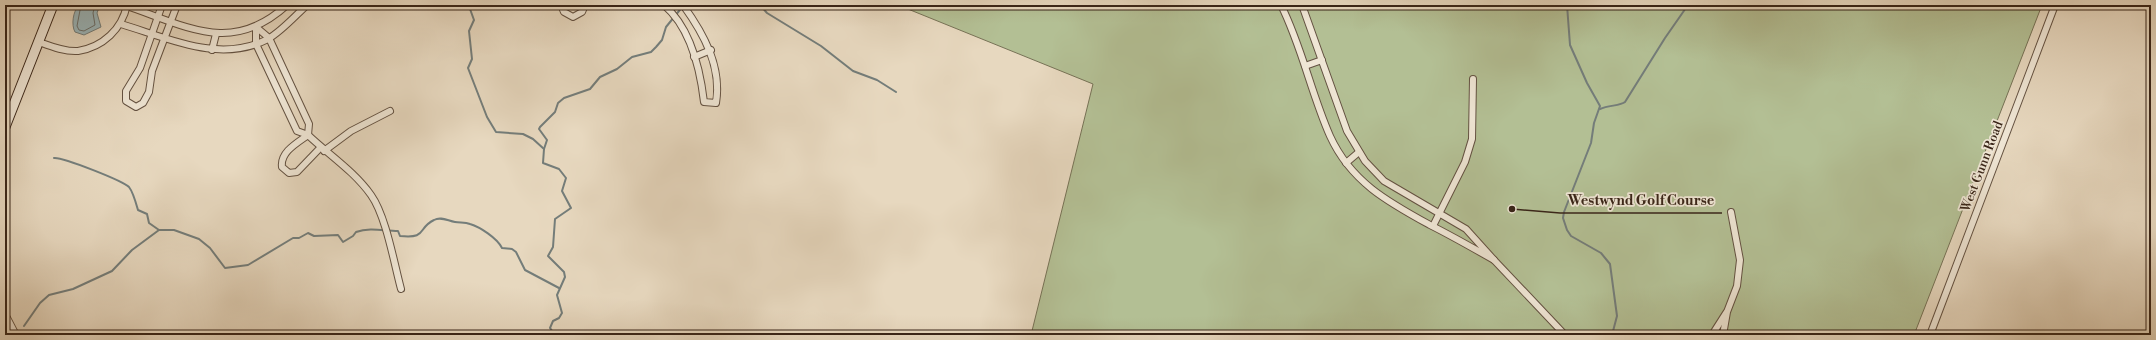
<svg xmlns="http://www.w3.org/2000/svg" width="2156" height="340" viewBox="0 0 2156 340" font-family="'Libre Bodoni',serif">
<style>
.green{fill:#b3bf94;stroke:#767256}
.water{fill:#9bb7bc;stroke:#747d7a}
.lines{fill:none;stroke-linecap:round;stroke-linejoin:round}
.shore{stroke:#6a6e6a;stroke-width:1}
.stream{stroke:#747d7a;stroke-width:2}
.street-casing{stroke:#645242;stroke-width:8}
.secondary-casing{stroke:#392518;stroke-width:11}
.street{stroke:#efe6d5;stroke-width:6}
.secondary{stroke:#efe6d5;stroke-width:9}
.labels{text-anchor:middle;stroke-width:3.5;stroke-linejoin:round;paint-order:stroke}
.street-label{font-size:13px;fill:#392518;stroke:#efe6d5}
.leader{fill:none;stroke:#392518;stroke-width:1.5}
.callout-dot{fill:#392518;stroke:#efe6d5;stroke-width:1.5}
.callout-label{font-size:14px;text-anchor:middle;font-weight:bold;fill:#392518;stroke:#efe6d5;stroke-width:3.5;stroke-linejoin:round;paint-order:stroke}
</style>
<rect width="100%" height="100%" fill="#e7d8bf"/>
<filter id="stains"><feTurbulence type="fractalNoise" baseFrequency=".005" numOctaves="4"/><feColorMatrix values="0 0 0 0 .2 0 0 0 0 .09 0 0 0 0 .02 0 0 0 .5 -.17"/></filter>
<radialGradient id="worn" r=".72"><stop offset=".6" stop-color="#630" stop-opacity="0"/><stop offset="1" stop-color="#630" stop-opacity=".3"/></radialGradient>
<!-- green -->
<path class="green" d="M 898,5 L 2042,5 L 1914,335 L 1031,335 L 1093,84 Z"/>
<!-- water -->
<path class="water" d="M 79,5 L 100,5 L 97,13 L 101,27 L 84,35 L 75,32 C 71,25 73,11 79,5 Z"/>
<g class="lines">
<!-- shore -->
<path class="shore" d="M 81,5 L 77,26 L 79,30 L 84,31 L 95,25 L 93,13 L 95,5"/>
<!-- stream -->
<g class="stream">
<path d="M 472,5 L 470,9 L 474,20 L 469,31 L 472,59 L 468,68 L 487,117 L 496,132 L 523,134 L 533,139 L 544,149"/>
<path d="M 760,5 L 767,13 L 821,46 L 853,71 L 877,80 L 896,92"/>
<path d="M 1567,5 L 1570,45 L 1587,83 L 1600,106 L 1594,123 L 1591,143 L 1564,212 L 1563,218 L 1567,230 L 1571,236 L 1601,253 L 1610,264 L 1617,316 L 1612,335"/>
<path d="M 1600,109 C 1609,105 1620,106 1625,102 L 1665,38 L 1688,5"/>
<path d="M 54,158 C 63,157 123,181 129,187 C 133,192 136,203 138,210 L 147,214 L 149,223 L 159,230 L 174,230 L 199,239 L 210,248 L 225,268 L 248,265 L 293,238 L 299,238 L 308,233 L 314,236 L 338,235 L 343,242 L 353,236 L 356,232 C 370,227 384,231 398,231 L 400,236 C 428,239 417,228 434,220 C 441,216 448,221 455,222 C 460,223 465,222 470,224 C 480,227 497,238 502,248 L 512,249 L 516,252 L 525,270 L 559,288"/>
<path d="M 24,326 L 40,303 L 49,295 L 73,289 L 112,271 L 132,250 L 159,230"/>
<path d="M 562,335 L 553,332 L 550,328 L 553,321 L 559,318 L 562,313 L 557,295 L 565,277 L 564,272 L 548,256 L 553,247 L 555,219 L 571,208 L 562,191 L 566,178 L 559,169 L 543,163 L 544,149 L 547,140 L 539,129 L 540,127 L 555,112 L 558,103 L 564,98 L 590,89 L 600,77 L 617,69 L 632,57 L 651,52 L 656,47 L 662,40 L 666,27 L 683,6"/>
</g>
<!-- street casing -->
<g class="street-casing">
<g id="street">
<path d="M 162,5 L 140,68 L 126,91 L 126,101 L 136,107 L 143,103 L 149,92 L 152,71 L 177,5"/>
<path d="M 561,5 L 564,12 L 573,17 L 582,12 L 585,5"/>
<path d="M 664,5 C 691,28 700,68 704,102 L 716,103 C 722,67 704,34 683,5"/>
<path d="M 1281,5 C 1302,47 1311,93 1330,136 C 1351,182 1388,202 1430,225 C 1452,236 1473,248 1494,260 L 1466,229 L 1384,181 L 1365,161 L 1347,131 L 1302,5"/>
<path d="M 127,6 C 188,27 232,55 287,5"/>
<path d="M 121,24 C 168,38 220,64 268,39 C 282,31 295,16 307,5"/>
<path d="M 256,27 L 269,38 L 309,124 L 308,135 L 297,131 L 256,44 Z"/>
<path d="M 39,42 C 50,46 65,52 78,51 C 103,47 122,29 127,5"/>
<path d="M 212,50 L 216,34"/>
<path d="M 694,57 L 711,50"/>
<path d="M 1305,66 L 1322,60"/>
<path d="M 321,147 L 297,172 L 289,173 L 282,167 C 280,152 297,143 308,135 C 329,155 354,171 371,195 C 386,216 394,263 401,289"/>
<path d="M 324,151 L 351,131 L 390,111"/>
<path d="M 1346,163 L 1359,152"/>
<path d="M 1433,226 L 1465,162 L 1472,139 L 1473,79"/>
<path d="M 1494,260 L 1565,335"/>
<path d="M 5,314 L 16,335"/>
<path d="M 1712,335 L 1726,313"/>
<path d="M 1723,335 L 1727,312 L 1737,286 L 1740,260 L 1731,212"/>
<path d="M 1930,335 L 2055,5"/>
</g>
</g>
<!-- secondary casing -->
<g class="secondary-casing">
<path id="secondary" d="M 5,127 L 53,5"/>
</g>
<!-- street -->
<use href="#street" class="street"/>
<!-- secondary -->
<use href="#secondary" class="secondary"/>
</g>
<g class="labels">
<!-- street labels -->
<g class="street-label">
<text transform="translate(1981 166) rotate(-69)" y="5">West Gunn Road</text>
</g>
</g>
<!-- callouts -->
<path class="leader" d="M1512 209L1560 213H1722"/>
<circle class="callout-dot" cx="1512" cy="209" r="4"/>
<g class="callout-label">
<text x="1641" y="205">Westwynd Golf Course</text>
</g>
<!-- margin -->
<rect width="2156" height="340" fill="none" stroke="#e7d8bf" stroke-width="20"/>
<rect x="6" y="6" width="2144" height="328" fill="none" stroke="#392518" stroke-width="2"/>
<rect x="10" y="10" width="2136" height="320" fill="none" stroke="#392518"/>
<rect width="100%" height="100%" filter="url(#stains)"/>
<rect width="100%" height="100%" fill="url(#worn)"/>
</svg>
